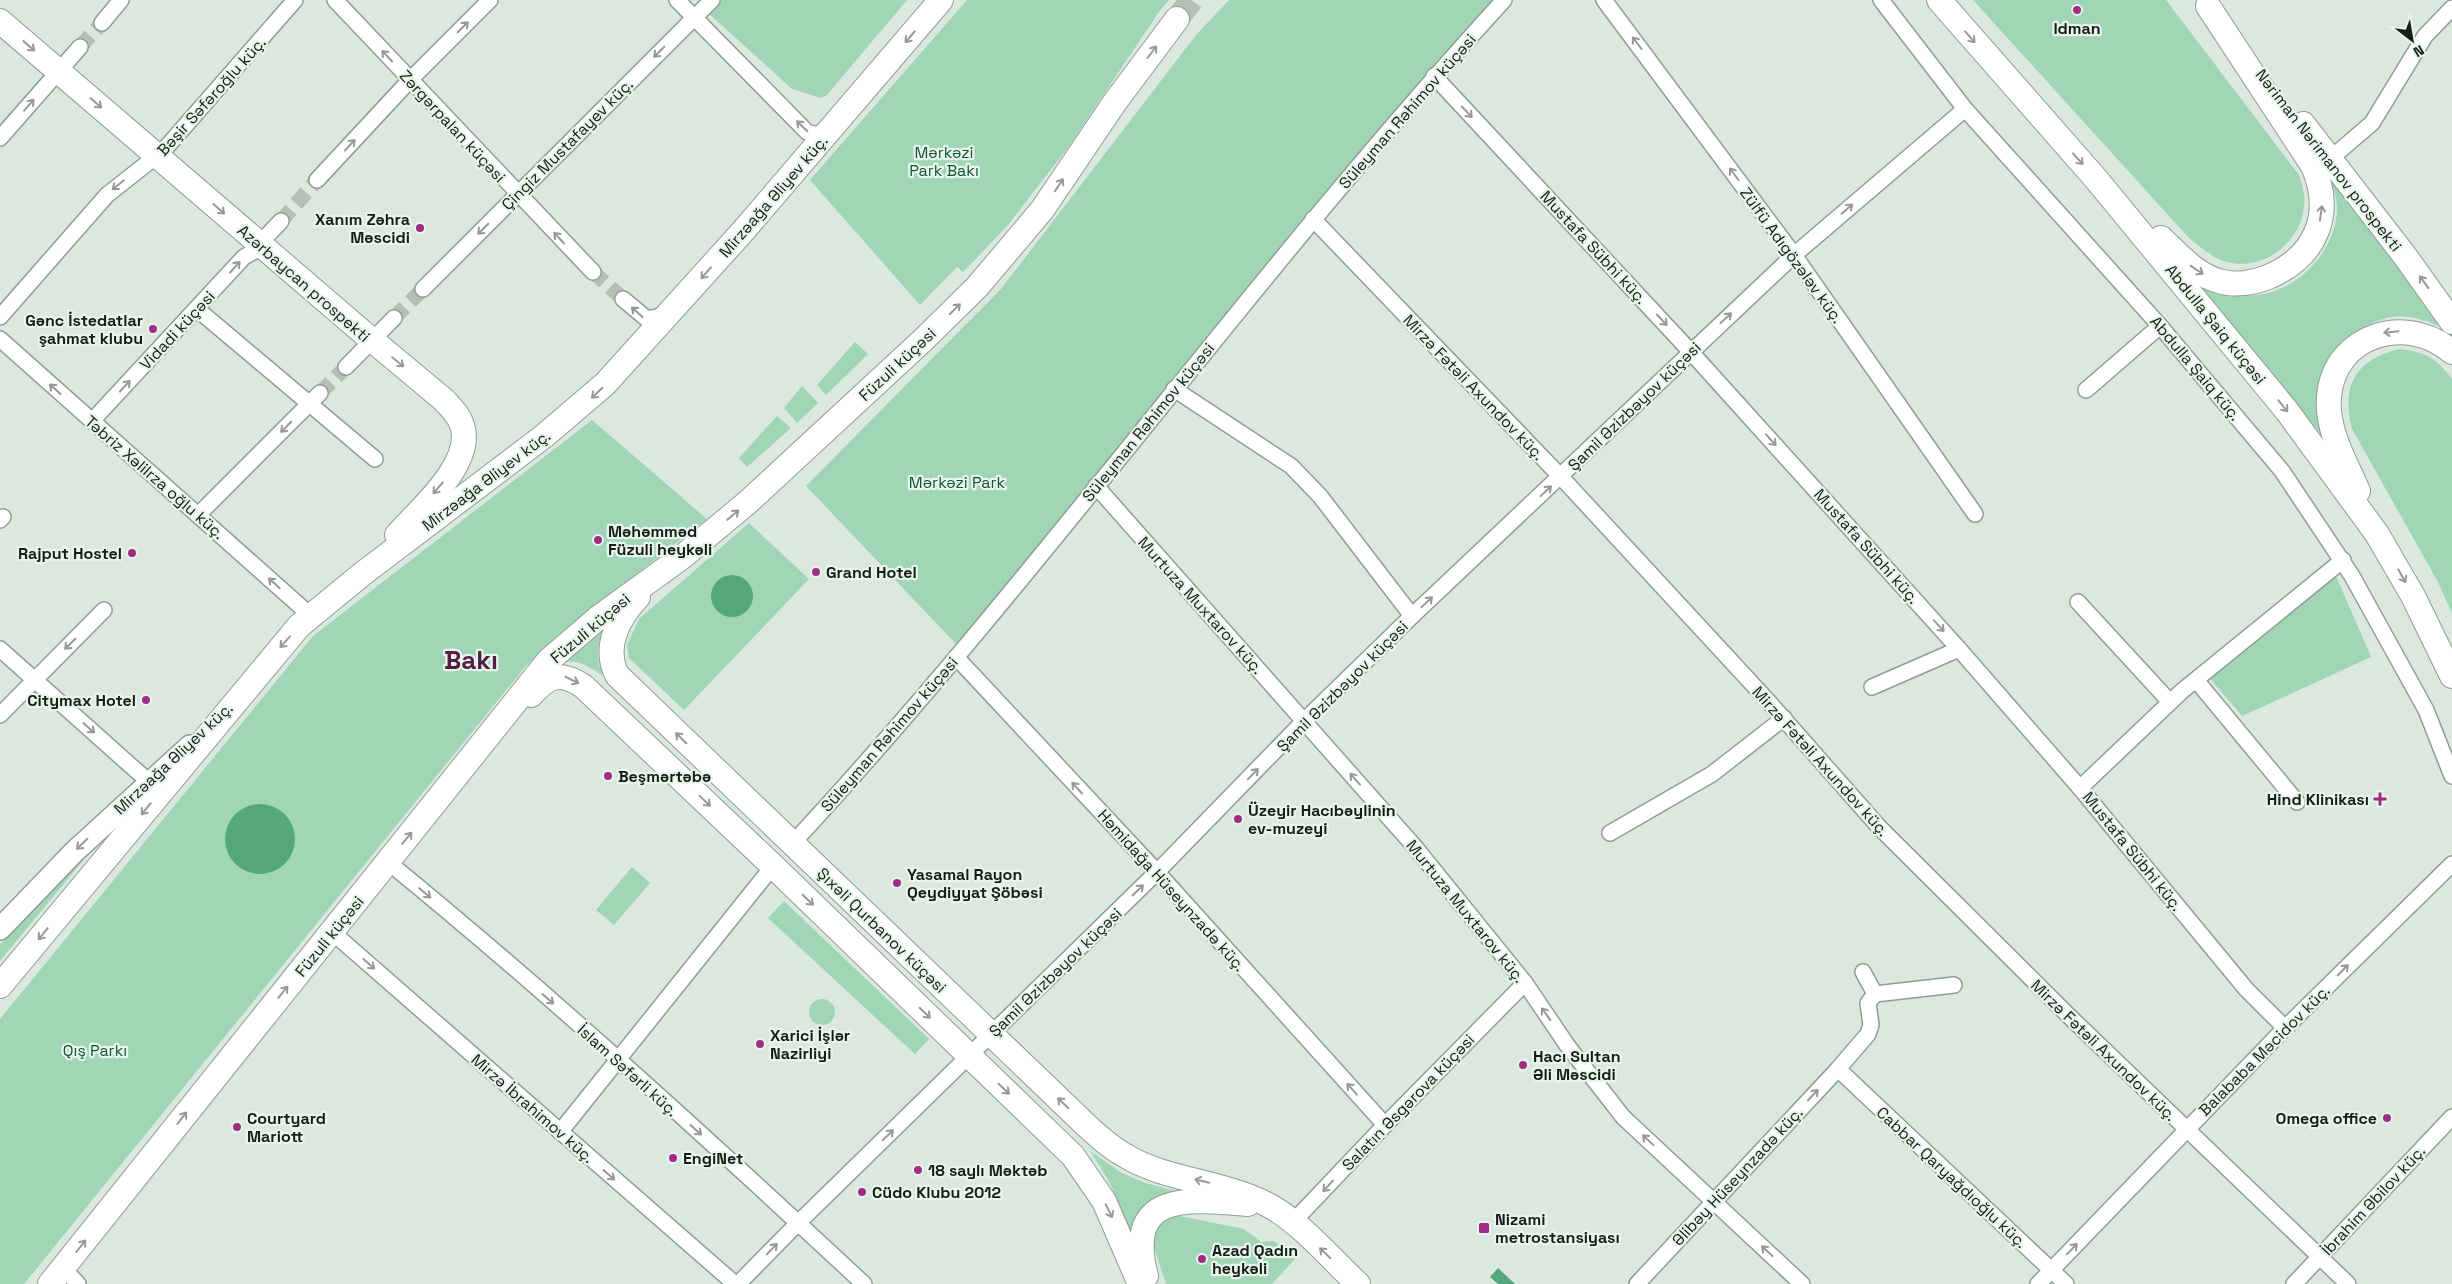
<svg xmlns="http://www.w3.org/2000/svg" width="2452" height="1284" viewBox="0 0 2452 1284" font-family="'Space Grotesk',sans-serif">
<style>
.green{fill:#a0d5b6}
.water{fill:#54a77c}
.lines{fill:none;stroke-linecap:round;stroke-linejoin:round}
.street-tunnel{stroke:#b3bfb7;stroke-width:15;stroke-dasharray:15 8;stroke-linecap:butt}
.primary-tunnel{stroke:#b3bfb7;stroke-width:24;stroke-dasharray:24 12;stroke-linecap:butt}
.street-casing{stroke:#909d95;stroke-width:18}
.secondary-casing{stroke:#909d95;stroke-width:24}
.primary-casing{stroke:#909d95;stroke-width:26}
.street{stroke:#fff;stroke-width:15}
.secondary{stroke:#fff;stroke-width:21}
.primary{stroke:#fff;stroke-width:24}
.oneway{stroke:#979998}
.poi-dot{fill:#a12c85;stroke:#e7f5ec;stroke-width:2}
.labels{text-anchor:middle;stroke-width:4.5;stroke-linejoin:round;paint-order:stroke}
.poi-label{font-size:16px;font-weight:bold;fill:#171c19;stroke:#e7f5ec;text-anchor:start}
.street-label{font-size:16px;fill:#171c19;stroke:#e7f5ec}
.park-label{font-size:16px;fill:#135437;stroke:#e7f5ec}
.town-label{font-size:26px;font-weight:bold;fill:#551d46;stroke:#e7f5ec}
</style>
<rect width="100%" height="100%" fill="#dae8df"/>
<!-- green -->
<g class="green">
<path d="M 718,0 L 907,0 L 827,95 L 821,98 L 792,89 L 706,11 Z"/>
<path d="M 967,0 L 1169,0 L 1161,9 L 1069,146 L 1008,225 L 963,272 L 957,267 L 920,305 L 810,180 Z"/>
<path d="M 1229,0 L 1496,0 C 1306,206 1140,432 957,645 L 806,486 L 1001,289 L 1196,35 Z"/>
<path d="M 1973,0 L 2166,0 L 2299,175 C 2301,181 2303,188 2304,194 C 2309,233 2271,270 2232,263 C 2215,261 2202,248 2189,238 Z"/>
<path d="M 2330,174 L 2446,329 C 2428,321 2407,313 2387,318 C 2357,325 2324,354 2318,385 C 2315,402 2318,417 2321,434 L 2198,283 C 2213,287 2228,293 2243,295 C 2290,300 2337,254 2337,208 C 2337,197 2332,185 2330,174 Z"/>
<path d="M 855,342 L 868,354 L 826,395 L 817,385 Z"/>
<path d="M 2399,349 C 2426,352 2436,358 2452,379 L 2452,613 L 2438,582 L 2352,429 C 2341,386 2355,360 2399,349 Z"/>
<path d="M 802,386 L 818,403 L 797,423 L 784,408 Z"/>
<path d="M 777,416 L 791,428 L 747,467 L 739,458 Z"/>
<path d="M 592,420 L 707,519 L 556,637 L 525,667 L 24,1284 L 0,1284 L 0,1019 L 313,636 Z"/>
<path d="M 749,523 L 809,579 L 684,710 L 629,658 L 627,645 L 639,619 Z"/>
<path d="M 2336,576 L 2371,657 L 2242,716 L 2207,675 Z"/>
<path d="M 609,619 C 598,639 593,654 604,676 C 582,663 577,657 551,665 Z"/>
<path d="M 100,840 L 0,961 L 0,945 Z"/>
<path d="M 632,867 L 650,883 L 614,925 L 596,910 Z"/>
<path d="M 784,901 L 929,1039 L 915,1054 L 768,918 Z"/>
<circle cx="822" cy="1012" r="13"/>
<path d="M 1090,1151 L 1122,1173 L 1145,1183 L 1184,1193 C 1148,1196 1137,1202 1131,1239 C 1120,1201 1112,1184 1090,1151 Z"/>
<path d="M 1175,1215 L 1244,1229 L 1261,1242 L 1274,1241 L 1295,1259 L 1272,1284 L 1166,1284 L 1152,1241 L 1158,1222 Z"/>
</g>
<!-- water -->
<g class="water">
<circle cx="732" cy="596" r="21"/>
<circle cx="260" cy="839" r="35"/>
<path d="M 1498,1268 L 1515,1284 L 1498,1284 L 1490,1277 Z"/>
</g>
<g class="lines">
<!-- street-tunnel -->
<g class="street-tunnel">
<path d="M 80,47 L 102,23"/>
<path d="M 281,221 L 317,180"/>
<path d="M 593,272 L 623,299"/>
<path d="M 394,318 L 423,289"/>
<path d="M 320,393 L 346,367"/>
</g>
<!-- primary-tunnel -->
<path class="primary-tunnel" d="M 1177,19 L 1192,0"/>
<!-- street casing -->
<g class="street-casing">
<g id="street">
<path d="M 335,0 L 593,272"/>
<path d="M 677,0 L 807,132 L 817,135 L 829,127"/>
<path d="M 1604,0 L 1794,255 L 1975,514"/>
<path d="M 1881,0 L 1965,109 L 2160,326 L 2282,471 L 2352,576 L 2426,710 L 2452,776"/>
<path d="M 102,23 L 121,0"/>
<path d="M 1434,76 L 1690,351 L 1959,649 L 2080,788 L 2246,989 L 2285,1028"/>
<path d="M 0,138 L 80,47"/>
<path d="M 2330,159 L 2372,123 L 2425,36 L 2452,8"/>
<path d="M 317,180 L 410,80 L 490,0"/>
<path d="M 1313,219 L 1561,477 L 1768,701 L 1879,827 L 2070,1017 L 2348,1284"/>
<path d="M 251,236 L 258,239 L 264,239 L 281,221"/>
<path d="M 423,289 L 712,0"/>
<path d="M 623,299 L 647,319 L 658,317 L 666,312"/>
<path d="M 197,309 L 375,459"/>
<path d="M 0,317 L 107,195 L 164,150 L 295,0"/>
<path d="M 0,339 L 310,615"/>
<path d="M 346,367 L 394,318"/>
<path d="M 1174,389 L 1291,466 L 1320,496 L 1412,616"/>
<path d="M 2086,390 L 2160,326"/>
<path d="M 92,421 L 244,257 L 258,249 L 267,251"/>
<path d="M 1096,486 L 1415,847 L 1525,983 L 1567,1045 L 1623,1117 L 1802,1284"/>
<path d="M 198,515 L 320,393"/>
<path d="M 0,520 L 3,517"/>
<path d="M 2078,602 L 2170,702"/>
<path d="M 0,649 L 149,782"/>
<path d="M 956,657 L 1157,872 L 1385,1125"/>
<path d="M 2196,680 L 2297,802"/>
<path d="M 1872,687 L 1959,649"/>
<path d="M 0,715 L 104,610"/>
<path d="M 2080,788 L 2182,691 L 2343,560"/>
<path d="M 1610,833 L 1712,774 L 1784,718"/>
<path d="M 792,844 C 1042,574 1255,272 1504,0"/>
<path d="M 388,862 C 552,996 709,1140 864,1284"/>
<path d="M 332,932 L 735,1284"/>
<path d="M 1863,972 L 1875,994"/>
<path d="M 1838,1069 L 2066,1284"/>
<path d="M 560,1132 L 773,866"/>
<path d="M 1293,1222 L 1385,1125 L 1525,983"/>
<path d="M 63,1268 L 78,1284"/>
<path d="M 738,1284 L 798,1223 L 1157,872 L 1304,721 L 1412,616 L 1794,255 L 1965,109"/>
<path d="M 1637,1284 L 1838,1069 L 1868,1034 L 1871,1025 L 1868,1003 L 1875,994 L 1954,985"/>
<path d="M 2038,1284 L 2285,1028 L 2452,864"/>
<path d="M 2294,1284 L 2452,1117"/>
</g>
</g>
<!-- secondary casing -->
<g class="secondary-casing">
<path id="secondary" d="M 0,929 L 74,852 L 190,746"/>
</g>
<!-- primary casing -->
<g class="primary-casing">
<g id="primary">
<path d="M 1939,0 L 2096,179 L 2287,411 L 2377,534 L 2413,596 L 2452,676"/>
<path d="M 0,21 L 360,330 L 444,400 C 451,408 459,415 462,425 C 475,463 419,510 397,535"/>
<path d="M 2303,124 L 2405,256 L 2452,322"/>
<path d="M 2161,238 C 2178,254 2196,275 2219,281 C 2234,286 2253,283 2268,277 C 2316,257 2334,214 2313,166 L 2208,6"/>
<path d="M 2358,491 C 2346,463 2326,430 2329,397 C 2334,334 2407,313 2452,352"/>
<path d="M 638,597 C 618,618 603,647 617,675 L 1087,1126 C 1099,1137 1111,1148 1126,1156 C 1167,1181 1224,1181 1270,1206 C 1301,1223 1331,1259 1358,1284"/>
<path d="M 531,695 C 549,675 560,671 583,686 L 773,866 L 1073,1156 L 1104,1201 L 1140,1284"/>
<path d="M 0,986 L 299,626 L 361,575 L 544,436 L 605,384 L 744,230 L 941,0"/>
<path d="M 1146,1276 C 1124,1191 1188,1199 1248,1204"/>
<path d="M 50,1284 L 549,660 L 598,618 L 682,557 L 748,502 L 922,341 L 977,287 L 1042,210 L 1115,102 L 1177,19"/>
</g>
</g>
<!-- street -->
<use href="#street" class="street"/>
<!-- secondary -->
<use href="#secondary" class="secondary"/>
<!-- primary -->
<use href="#primary" class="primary"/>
</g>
<!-- one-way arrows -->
<defs><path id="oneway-shaft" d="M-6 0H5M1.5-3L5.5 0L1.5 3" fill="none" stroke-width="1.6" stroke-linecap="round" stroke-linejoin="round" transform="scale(1.25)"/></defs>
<g class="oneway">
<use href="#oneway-shaft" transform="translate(463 27) rotate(-45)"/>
<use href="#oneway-shaft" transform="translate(910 37) rotate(130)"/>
<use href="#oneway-shaft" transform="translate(1970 37) rotate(49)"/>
<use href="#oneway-shaft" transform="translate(1637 43) rotate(-127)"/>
<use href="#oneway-shaft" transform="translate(29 46) rotate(41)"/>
<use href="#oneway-shaft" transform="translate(659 52) rotate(135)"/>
<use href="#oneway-shaft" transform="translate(1152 52) rotate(-53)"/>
<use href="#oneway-shaft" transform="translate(387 56) rotate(-133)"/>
<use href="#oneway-shaft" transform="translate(96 103) rotate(41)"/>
<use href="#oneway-shaft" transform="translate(29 105) rotate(-49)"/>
<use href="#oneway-shaft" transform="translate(1467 112) rotate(47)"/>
<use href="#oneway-shaft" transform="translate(802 126) rotate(-136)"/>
<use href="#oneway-shaft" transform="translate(350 145) rotate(-47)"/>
<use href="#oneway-shaft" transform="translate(2078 159) rotate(48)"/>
<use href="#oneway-shaft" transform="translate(1734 174) rotate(-127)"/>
<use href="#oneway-shaft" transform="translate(118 185) rotate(141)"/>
<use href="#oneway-shaft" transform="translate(1059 185) rotate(-56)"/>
<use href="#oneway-shaft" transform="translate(219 209) rotate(41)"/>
<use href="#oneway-shaft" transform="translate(1847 209) rotate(-41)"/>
<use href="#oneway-shaft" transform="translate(2321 213) rotate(-82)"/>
<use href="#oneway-shaft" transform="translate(483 229) rotate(135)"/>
<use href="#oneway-shaft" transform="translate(559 238) rotate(-133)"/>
<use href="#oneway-shaft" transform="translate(235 267) rotate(-48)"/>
<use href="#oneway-shaft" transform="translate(2197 270) rotate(34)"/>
<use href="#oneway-shaft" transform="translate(706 273) rotate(131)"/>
<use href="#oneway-shaft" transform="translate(2424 282) rotate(-126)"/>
<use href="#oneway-shaft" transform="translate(955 309) rotate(-45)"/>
<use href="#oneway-shaft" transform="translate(637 312) rotate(-138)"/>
<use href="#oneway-shaft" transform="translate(1726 318) rotate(-43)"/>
<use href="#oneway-shaft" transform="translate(1662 320) rotate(47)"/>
<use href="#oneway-shaft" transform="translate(2391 332) rotate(174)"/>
<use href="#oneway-shaft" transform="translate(398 362) rotate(39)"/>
<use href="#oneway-shaft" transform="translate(125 386) rotate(-47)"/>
<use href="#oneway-shaft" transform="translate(55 389) rotate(-138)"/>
<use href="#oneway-shaft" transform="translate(597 393) rotate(136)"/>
<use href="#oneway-shaft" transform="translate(2283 406) rotate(51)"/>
<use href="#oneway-shaft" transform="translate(286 427) rotate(135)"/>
<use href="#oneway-shaft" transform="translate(1771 440) rotate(48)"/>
<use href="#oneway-shaft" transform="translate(438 488) rotate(131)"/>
<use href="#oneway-shaft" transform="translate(1546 491) rotate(-43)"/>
<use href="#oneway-shaft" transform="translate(733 515) rotate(-40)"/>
<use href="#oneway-shaft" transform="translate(2402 576) rotate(61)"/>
<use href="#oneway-shaft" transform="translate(274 583) rotate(-138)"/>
<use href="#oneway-shaft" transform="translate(1427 602) rotate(-43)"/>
<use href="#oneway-shaft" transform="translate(1939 626) rotate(48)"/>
<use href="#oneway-shaft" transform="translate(285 642) rotate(132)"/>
<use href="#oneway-shaft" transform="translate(70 644) rotate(135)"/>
<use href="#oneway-shaft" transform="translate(572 680) rotate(26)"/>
<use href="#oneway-shaft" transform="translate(89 728) rotate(42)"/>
<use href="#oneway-shaft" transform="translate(681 738) rotate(-136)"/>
<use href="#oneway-shaft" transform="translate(1253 774) rotate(-46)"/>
<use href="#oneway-shaft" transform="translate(1355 779) rotate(-131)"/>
<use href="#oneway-shaft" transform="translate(1077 788) rotate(-133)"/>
<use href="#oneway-shaft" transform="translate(705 801) rotate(43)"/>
<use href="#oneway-shaft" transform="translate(146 809) rotate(129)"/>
<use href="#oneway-shaft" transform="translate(407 838) rotate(-51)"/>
<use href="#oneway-shaft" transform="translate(82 844) rotate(136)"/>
<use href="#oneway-shaft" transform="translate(1138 890) rotate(-44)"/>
<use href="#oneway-shaft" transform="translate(425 893) rotate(40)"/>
<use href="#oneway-shaft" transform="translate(808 900) rotate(44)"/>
<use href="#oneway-shaft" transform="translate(43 934) rotate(129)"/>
<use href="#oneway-shaft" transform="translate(369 964) rotate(41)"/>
<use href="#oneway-shaft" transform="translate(2343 970) rotate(-45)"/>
<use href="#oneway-shaft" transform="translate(283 992) rotate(-51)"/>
<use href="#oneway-shaft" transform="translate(548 999) rotate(41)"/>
<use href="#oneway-shaft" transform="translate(925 1013) rotate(44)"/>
<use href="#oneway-shaft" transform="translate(1546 1014) rotate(-125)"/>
<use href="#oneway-shaft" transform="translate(1004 1089) rotate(44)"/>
<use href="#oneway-shaft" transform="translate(1352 1089) rotate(-132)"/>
<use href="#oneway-shaft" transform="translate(1813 1095) rotate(-47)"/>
<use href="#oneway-shaft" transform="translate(1063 1103) rotate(-136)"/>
<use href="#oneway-shaft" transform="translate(182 1118) rotate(-52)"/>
<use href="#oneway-shaft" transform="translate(696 1130) rotate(42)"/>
<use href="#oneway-shaft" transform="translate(888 1135) rotate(-44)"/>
<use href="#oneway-shaft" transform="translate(1648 1140) rotate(-137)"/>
<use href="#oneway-shaft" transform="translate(609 1175) rotate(41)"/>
<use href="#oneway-shaft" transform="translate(1202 1181) rotate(-166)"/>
<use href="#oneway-shaft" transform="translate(1328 1186) rotate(133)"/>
<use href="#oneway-shaft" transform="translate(1109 1211) rotate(64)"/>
<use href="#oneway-shaft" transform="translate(81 1246) rotate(-52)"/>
<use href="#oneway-shaft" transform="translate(772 1249) rotate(-46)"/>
<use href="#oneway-shaft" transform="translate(2072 1249) rotate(-46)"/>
<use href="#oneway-shaft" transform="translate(1767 1251) rotate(-137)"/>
<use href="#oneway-shaft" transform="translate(1325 1253) rotate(-136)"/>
</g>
<!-- markers -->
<g class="poi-dot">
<circle cx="2077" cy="10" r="5"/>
<circle cx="420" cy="228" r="5"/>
<circle cx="153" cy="329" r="5"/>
<circle cx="598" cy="540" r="5"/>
<circle cx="132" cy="553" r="5"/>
<circle cx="816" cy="572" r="5"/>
<circle cx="146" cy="700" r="5"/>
<circle cx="608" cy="776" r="5"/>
<path d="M2377.5 791.5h5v5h5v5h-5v5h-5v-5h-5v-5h5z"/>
<circle cx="1238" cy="819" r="5"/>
<circle cx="897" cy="883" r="5"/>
<circle cx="760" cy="1044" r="5"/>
<circle cx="1523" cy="1065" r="5"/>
<circle cx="2387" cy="1118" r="5"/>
<circle cx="237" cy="1127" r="5"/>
<circle cx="673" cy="1158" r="5"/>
<circle cx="918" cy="1170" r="5"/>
<circle cx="862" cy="1192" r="5"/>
<rect x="1478" y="1222" width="12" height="12" rx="2.5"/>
<circle cx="1202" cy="1259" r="5"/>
</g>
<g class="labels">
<!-- poi labels -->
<g class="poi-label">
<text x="2077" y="34" text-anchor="middle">Idman</text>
<text x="410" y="225" text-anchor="end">Xanım Zəhra<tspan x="410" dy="18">Məscidi</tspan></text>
<text x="143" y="326" text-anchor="end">Gənc İstedatlar<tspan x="143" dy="18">şahmat klubu</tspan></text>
<text x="608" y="537">Məhəmməd<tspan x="608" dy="18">Füzuli heykəli</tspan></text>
<text x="122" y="559" text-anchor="end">Rajput Hostel</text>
<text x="826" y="578">Grand Hotel</text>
<text x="136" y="706" text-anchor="end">Citymax Hotel</text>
<text x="618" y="782">Beşmərtəbə</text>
<text x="2369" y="805" text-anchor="end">Hind Klinikası</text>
<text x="1248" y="816">Üzeyir Hacıbəylinin<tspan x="1248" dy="18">ev-muzeyi</tspan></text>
<text x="907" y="880">Yasamal Rayon<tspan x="907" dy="18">Qeydiyyat Şöbəsi</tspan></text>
<text x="770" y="1041">Xarici İşlər<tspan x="770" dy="18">Nazirliyi</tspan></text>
<text x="1533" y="1062">Hacı Sultan<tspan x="1533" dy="18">Əli Məscidi</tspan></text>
<text x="247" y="1124">Courtyard<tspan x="247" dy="18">Mariott</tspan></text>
<text x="2377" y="1124" text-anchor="end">Omega office</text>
<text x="683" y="1164">EngiNet</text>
<text x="928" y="1176">18 saylı Məktəb</text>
<text x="872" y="1198">Cüdo Klubu 2012</text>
<text x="1495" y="1225">Nizami<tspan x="1495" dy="18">metrostansiyası</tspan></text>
<text x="1212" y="1256">Azad Qadın<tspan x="1212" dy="18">heykəli</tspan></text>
</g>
<!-- street labels -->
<g class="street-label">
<text transform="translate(211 96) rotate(-48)" y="6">Bəşir Səfəroğlu küç.</text>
<text transform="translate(1407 111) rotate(-49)" y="6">Süleyman Rəhimov küçəsi</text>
<text transform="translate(453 126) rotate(47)" y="6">Zərgərpalan küçəsi</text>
<text transform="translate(567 144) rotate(-45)" y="6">Çingiz Mustafayev küç.</text>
<text transform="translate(2329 160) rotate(52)" y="6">Nəriman Nərimanov prospekti</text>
<text transform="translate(773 196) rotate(-49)" y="6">Mirzəağa Əliyev küç.</text>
<text transform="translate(1594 247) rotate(47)" y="6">Mustafa Sübhi küç.</text>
<text transform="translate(1792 255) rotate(54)" y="6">Zülfü Adıgözələv küç.</text>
<text transform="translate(304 283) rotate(41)" y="6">Azərbaycan prospekti</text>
<text transform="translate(2216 324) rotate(51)" y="6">Abdulla Şaiq küçəsi</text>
<text transform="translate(177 330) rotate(-47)" y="6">Vidadi küçəsi</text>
<text transform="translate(897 364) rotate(-43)" y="6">Füzuli küçəsi</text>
<text transform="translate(2196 368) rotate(50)" y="6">Abdulla Şaiq küç.</text>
<text transform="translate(1474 387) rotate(46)" y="6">Mirzə Fətəli Axundov küç.</text>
<text transform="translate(1634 406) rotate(-44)" y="6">Şamil Əzizbəyov küçəsi</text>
<text transform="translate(1148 422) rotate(-51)" y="6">Süleyman Rəhimov küçəsi</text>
<text transform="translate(155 477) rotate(41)" y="6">Təbriz Xəlilrza oğlu küç.</text>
<text transform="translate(486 480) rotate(-37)" y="6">Mirzəağa Əliyev küç.</text>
<text transform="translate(1867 546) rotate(48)" y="6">Mustafa Sübhi küç.</text>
<text transform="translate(1201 605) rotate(48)" y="6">Murtuza Muxtarov küç.</text>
<text transform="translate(590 628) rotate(-40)" y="6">Füzuli küçəsi</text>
<text transform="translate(1342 686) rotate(-45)" y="6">Şamil Əzizbəyov küçəsi</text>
<text transform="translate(889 734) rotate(-49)" y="6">Süleyman Rəhimov küçəsi</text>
<text transform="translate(173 758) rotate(-43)" y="6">Mirzəağa Əliyev küç.</text>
<text transform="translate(1821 761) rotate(48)" y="6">Mirzə Fətəli Axundov küç.</text>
<text transform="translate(2133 851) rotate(51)" y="6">Mustafa Sübhi küç.</text>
<text transform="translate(1172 890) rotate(48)" y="6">Həmidağa Hüseynzadə küç.</text>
<text transform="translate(1466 911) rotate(51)" y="6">Murtuza Muxtarov küç.</text>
<text transform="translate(882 930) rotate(44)" y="6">Şıxəli Qurbanov küçəsi</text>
<text transform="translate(329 936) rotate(-51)" y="6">Füzuli küçəsi</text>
<text transform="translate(1055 972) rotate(-44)" y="6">Şamil Əzizbəyov küçəsi</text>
<text transform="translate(2104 1050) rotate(44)" y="6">Mirzə Fətəli Axundov küç.</text>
<text transform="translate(2264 1050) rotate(-45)" y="6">Balababa Məcidov küç.</text>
<text transform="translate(628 1070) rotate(42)" y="6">İslam Səfərli küç.</text>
<text transform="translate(1408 1102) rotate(-46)" y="6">Salatın Əsgərova küçəsi</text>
<text transform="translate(533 1108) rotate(41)" y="6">Mirzə İbrahimov küç.</text>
<text transform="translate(1737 1176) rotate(-47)" y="6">Əlibəy Hüseynzadə küç.</text>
<text transform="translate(1952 1177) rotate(43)" y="6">Cabbar Qaryağdıoğlu küç.</text>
<text transform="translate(2373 1200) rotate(-47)" y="6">İbrahim Əbilov küç.</text>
</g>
<!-- park labels -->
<g class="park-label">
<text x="944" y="158">Mərkəzi<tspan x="944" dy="18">Park Bakı</tspan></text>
<text x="957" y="488">Mərkəzi Park</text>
<text x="95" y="1056">Qış Parkı</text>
</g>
<!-- town labels -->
<g class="town-label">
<text x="471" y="669">Bakı</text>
</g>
</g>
<!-- north arrow -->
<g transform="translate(2412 40) rotate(149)" stroke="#e7f5ec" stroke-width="4" paint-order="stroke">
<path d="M0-4L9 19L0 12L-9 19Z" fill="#171c19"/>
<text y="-8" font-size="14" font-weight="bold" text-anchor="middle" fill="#171c19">N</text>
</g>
</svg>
